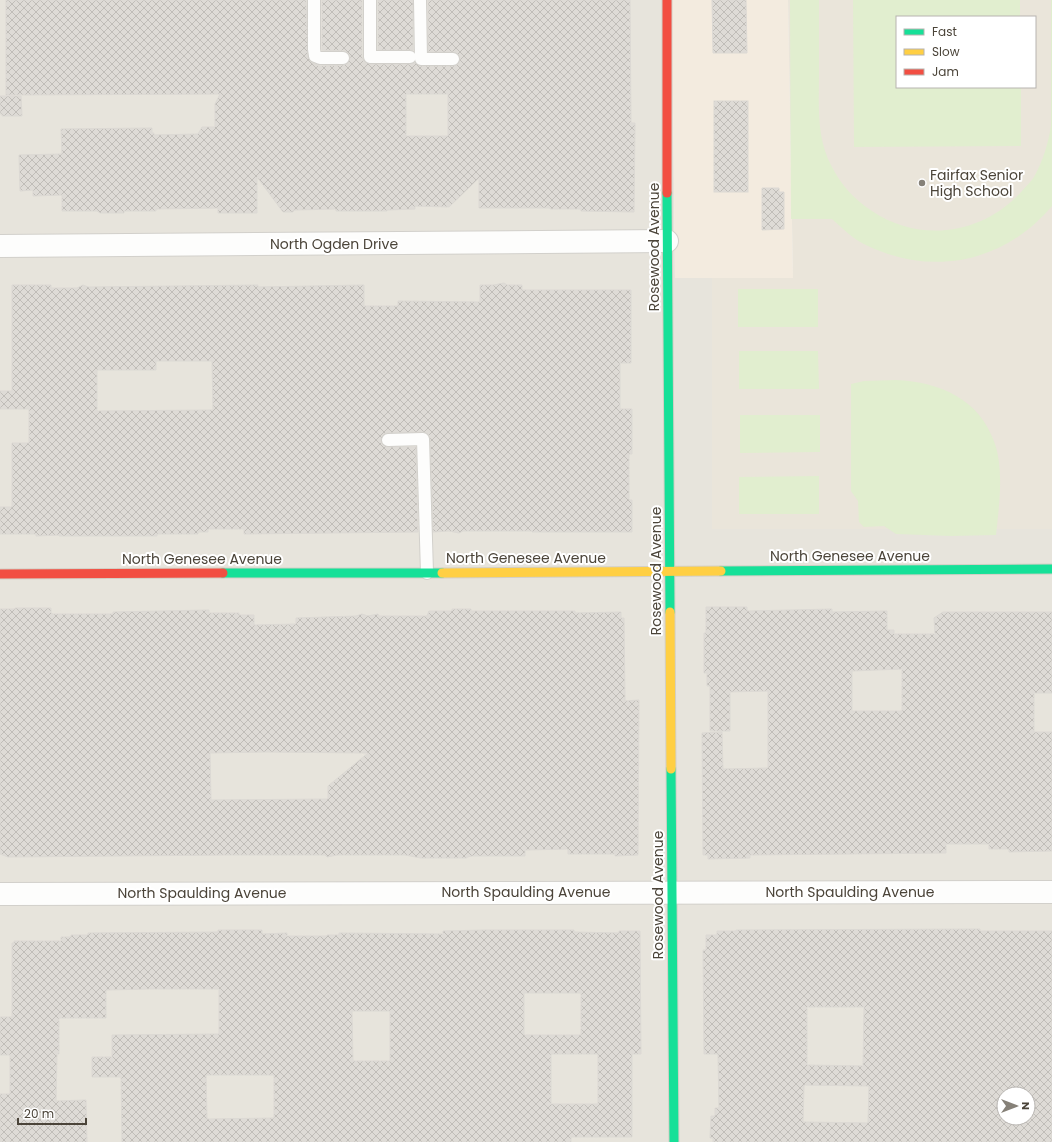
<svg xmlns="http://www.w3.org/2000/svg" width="1052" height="1142" viewBox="0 0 1052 1142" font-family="Poppins,sans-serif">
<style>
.residential{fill:#e7e4dc;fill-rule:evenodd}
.commercial{fill:#f3ebdf}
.education{fill:#eae5da;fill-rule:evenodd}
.pitch{fill:#e1eecf}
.building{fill:url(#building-cross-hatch);stroke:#dcd9d4;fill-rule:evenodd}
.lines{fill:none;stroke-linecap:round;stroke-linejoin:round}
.lane-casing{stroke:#d2d0cb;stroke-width:14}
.street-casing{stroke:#d2d0cb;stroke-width:24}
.fast-casing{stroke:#d3cfc5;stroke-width:11}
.slow-casing{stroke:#d3cfc5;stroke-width:11}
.jam-casing{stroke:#d3cfc5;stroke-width:11}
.lane{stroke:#fdfdfc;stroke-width:12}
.street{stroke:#fdfdfc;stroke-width:22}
.fast{stroke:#16e098;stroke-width:9}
.slow{stroke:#ffcf43;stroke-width:9}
.jam{stroke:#f24e42;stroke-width:9}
.poi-dot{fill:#868178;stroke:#fff;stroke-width:1.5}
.labels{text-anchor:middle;stroke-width:4;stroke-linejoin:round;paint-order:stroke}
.poi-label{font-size:14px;fill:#4b4439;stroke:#fff;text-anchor:start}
.street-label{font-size:14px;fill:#4b4439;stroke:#fff}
</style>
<defs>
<pattern id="building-cross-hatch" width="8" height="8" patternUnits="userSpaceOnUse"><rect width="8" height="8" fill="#dedbd6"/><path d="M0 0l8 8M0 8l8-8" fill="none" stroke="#c0bdb8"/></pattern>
</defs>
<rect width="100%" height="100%" fill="#f4f2ee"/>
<!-- residential -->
<path class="residential" d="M 0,0 L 672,0 L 675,278 L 712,278 L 712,529 L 1052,529 L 1052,1142 L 0,1142 ZM 1004,1094 L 1028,1094 L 1028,1118 L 1004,1118 Z"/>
<!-- commercial -->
<path class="commercial" d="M 672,0 L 788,0 L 793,278 L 675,278 Z"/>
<!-- education -->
<path class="education" d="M 788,0 L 1052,0 L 1052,529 L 712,529 L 712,278 L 793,278 ZM 897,17 L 1035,17 L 1035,87 L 897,87 Z"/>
<!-- pitch -->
<g class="pitch">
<path d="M 790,0 L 819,0 C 819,24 819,48 819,73 C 819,105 816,138 832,167 C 841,185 855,200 872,211 C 921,244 984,234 1022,191 C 1026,186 1031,182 1034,177 C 1043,161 1048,144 1051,126 L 1051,0 L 1052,0 L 1052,206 C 1005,262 934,277 868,246 C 854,240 843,229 832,219 L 791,219 Z"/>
<path d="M 853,0 L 1020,0 L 1020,17 L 897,17 L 897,87 L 1021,87 L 1021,146 L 854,147 Z"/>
<rect x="738" y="289" width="80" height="38"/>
<path d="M 739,351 L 818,351 L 819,389 L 739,389 Z"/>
<path d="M 896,380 C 940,382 980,399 995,444 C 1004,471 999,507 996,535 L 951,536 L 896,534 L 884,526 L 864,527 L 859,522 L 858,501 L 851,491 L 851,384 L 864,381 Z"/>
<path d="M 740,415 L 820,415 L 820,452 L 740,453 Z"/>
<path d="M 819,476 L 819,514 L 739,514 L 739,477 Z"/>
</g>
<!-- building -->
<g class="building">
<path d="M 6,0 L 306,0 L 308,57 L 312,63 L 320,66 L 343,65 L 347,64 L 350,58 L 350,55 L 346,51 L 322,50 L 322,0 L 362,0 L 362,57 L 364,61 L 370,64 L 410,64 L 415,63 L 421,66 L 453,66 L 457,65 L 460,59 L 459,55 L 453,52 L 428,52 L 428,0 L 630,0 L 631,123 L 635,123 L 634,212 L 581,211 L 581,209 L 550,209 L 550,208 L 479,208 L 479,178 L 449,207 L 415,206 L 415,209 L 387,210 L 387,211 L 336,211 L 336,209 L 294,210 L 293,212 L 283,212 L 257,177 L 257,213 L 218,213 L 218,208 L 156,209 L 156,211 L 124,211 L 124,213 L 100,213 L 97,211 L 62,211 L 62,195 L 33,196 L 33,190 L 20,191 L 19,155 L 62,154 L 61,129 L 152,128 L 152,133 L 154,133 L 154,135 L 198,134 L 202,127 L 215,127 L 215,104 L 220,94 L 6,95 ZM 406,94 L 448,94 L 448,136 L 406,136 Z"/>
<rect x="378" y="0" width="35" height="50"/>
<path d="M 712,0 L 746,0 L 747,53 L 713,53 Z"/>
<path d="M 0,96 L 21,96 L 22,116 L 2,116 L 2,114 L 0,114 Z"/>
<rect x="714" y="101" width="34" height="91"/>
<path d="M 762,188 L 779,188 L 779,192 L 784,192 L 784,229 L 762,230 Z"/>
<path d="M 504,283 L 507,285 L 522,285 L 522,290 L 631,290 L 631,363 L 620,363 L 620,409 L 632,409 L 632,454 L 629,454 L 629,500 L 632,500 L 632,532 L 532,532 L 532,531 L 463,531 L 459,533 L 449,531 L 433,532 L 430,439 L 427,433 L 423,432 L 387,433 L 384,434 L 381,440 L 382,444 L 388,447 L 416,447 L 418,532 L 244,534 L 244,529 L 208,529 L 208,532 L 198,532 L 198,534 L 157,534 L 157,536 L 59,536 L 59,535 L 36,536 L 36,534 L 0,534 L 0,507 L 12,507 L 12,443 L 29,443 L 29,409 L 0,409 L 0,391 L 12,391 L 12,285 L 51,285 L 51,288 L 77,288 L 83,285 L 88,287 L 258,285 L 258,287 L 364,285 L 364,306 L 398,306 L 398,301 L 480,302 L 480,285 L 494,285 ZM 156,361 L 212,361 L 213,410 L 97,411 L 97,370 L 156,370 Z"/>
<path d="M 706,607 L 747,607 L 747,611 L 832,609 L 832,612 L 887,611 L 887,630 L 894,630 L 894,634 L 935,634 L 934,618 L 943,612 L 1052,612 L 1052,693 L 1034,693 L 1034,732 L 1052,732 L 1052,851 L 1009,852 L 1009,849 L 989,849 L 989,844 L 946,844 L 946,853 L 750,855 L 750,858 L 708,859 L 708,855 L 703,855 L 702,733 L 722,732 L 723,769 L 768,768 L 768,691 L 730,692 L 730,731 L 710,731 L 710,686 L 707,686 L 707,673 L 704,673 L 704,633 L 706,633 ZM 902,669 L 902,711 L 852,711 L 852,671 Z"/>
<path d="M 15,608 L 51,608 L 51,613 L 53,614 L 113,614 L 113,612 L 209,610 L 209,613 L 239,613 L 239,615 L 254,615 L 254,625 L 296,624 L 296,618 L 356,616 L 362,614 L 368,616 L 378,614 L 379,616 L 427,616 L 429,611 L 452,611 L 452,609 L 471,609 L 471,611 L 575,611 L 575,613 L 621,612 L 621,618 L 624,618 L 625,701 L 639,700 L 638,855 L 615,856 L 615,854 L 568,854 L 568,849 L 525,850 L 525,856 L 472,856 L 467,857 L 467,858 L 421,858 L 405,855 L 337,855 L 327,857 L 325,855 L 226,855 L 8,857 L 0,854 L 0,609 L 15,609 ZM 266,752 L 368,753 L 328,786 L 328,799 L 211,800 L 210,753 Z"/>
<path d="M 980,929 L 980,931 L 1052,931 L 1052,1142 L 713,1142 L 713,1138 L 710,1138 L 711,1116 L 715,1116 L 715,1108 L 719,1108 L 718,1054 L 704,1054 L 703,950 L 706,950 L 706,935 L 717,935 L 717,931 L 736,931 L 736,930 ZM 807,1007 L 864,1007 L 863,1066 L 807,1065 ZM 804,1085 L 869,1086 L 868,1123 L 803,1122 ZM 1004,1094 L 1028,1094 L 1028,1118 L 1004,1118 Z"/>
<path d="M 218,930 L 262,930 L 262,934 L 287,933 L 287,936 L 327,936 L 327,935 L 339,935 L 339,933 L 443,934 L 443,931 L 487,930 L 574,930 L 574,932 L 619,933 L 619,931 L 640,931 L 641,1054 L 632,1054 L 632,1137 L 571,1137 L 571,1142 L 122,1142 L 121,1077 L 92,1077 L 92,1057 L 112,1057 L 112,1035 L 219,1034 L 219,989 L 149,989 L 106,990 L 106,1018 L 59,1018 L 59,1054 L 57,1054 L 56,1101 L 86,1100 L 87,1142 L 0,1142 L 0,1094 L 10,1094 L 10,1055 L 0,1055 L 0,1017 L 12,1017 L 12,943 L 14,943 L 14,941 L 61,941 L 61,937 L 71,937 L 71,935 L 88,935 L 88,933 L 218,932 ZM 524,993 L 581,993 L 581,1035 L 524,1035 ZM 352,1011 L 390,1011 L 390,1061 L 353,1061 ZM 551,1054 L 598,1054 L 598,1104 L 551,1104 ZM 206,1075 L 274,1075 L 274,1118 L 207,1119 Z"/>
</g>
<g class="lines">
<!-- lane casing -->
<g class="lane-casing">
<g id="lane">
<path d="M 314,0 L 314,49 L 315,56 L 320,58 L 343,58"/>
<path d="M 370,0 L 370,57 L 410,57"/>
<path d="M 420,0 L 421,59 L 453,59"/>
<path d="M 388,440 L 423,439 L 427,573"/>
</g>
</g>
<!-- street casing -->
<g class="street-casing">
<g id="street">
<path d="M 0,246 L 667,241"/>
<path d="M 0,894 L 1052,892"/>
</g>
</g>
<!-- fast casing -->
<g class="fast-casing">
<g id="fast">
<path d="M 667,193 L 670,612"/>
<path d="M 721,571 L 1052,569"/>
<path d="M 223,573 L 442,573"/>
<path d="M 671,769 L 674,1142"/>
</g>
</g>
<!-- slow casing -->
<g class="slow-casing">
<g id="slow">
<path d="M 442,573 L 721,571"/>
<path d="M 670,612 L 671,769"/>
</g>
</g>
<!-- jam casing -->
<g class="jam-casing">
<g id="jam">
<path d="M 667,0 L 667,193"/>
<path d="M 0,574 L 223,573"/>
</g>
</g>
<!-- lane -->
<use href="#lane" class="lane"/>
<!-- street -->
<use href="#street" class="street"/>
<!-- fast -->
<use href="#fast" class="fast"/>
<!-- slow -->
<use href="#slow" class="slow"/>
<!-- jam -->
<use href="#jam" class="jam"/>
</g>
<!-- markers -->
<circle class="poi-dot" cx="922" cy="183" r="4"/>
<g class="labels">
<!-- poi labels -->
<g class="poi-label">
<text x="930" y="180">Fairfax Senior<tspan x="930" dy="16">High School</tspan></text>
</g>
<!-- street labels -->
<g class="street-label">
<text x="334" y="249">North Ogden Drive</text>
<text transform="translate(654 247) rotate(-90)" y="5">Rosewood Avenue</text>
<text x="850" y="561">North Genesee Avenue</text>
<text x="526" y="563">North Genesee Avenue</text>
<text x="202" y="564">North Genesee Avenue</text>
<text transform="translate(656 571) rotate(-90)" y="5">Rosewood Avenue</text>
<text x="526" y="897">North Spaulding Avenue</text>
<text x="850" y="897">North Spaulding Avenue</text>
<text x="202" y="898">North Spaulding Avenue</text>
<text transform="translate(658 895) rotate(-90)" y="5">Rosewood Avenue</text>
</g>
</g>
<!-- legend -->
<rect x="896" y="16" width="140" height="72" fill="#ffffff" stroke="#b7b4b0"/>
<rect x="904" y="29" width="20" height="6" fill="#16e098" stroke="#b7b4b0"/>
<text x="932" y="36" font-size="12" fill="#4b4439">Fast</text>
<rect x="904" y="49" width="20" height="6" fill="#ffcf43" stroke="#b7b4b0"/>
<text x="932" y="56" font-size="12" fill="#4b4439">Slow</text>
<rect x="904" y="69" width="20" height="6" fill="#f24e42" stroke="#b7b4b0"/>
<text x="932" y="76" font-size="12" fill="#4b4439">Jam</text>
<!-- north arrow -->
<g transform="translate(1016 1106) rotate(90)"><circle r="19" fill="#ffffff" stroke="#b7b4b0"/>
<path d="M0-3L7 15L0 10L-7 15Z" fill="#868178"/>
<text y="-6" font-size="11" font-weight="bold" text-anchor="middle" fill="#4b4439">N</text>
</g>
<!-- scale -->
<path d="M18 1118v6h68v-6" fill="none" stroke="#4b4439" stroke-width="2"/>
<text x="24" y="1118" font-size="12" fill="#4b4439" stroke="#ffffff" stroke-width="3" paint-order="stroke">20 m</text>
</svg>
